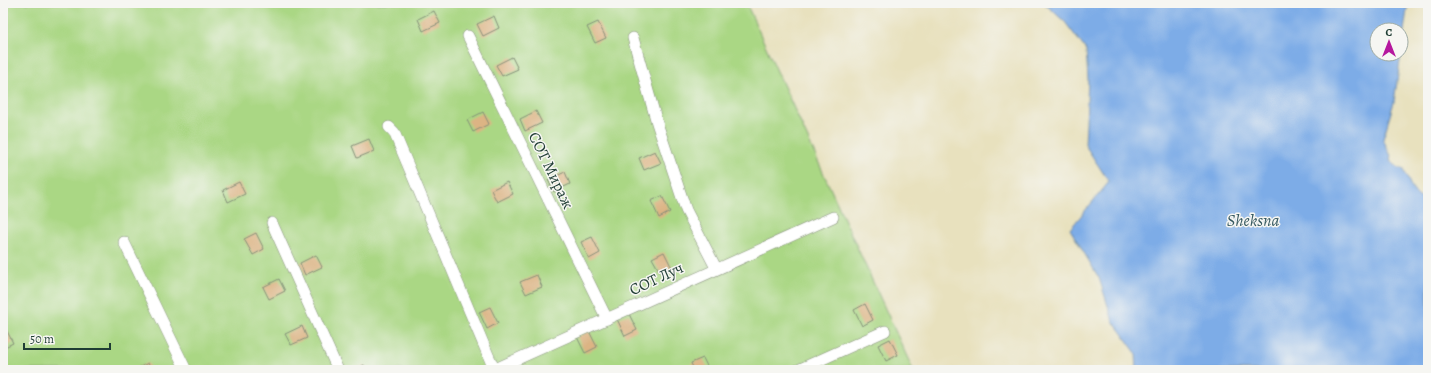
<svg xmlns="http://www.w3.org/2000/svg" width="1431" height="373" viewBox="0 0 1431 373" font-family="Alegreya,serif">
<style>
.green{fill:#aad784;stroke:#648a5c}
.water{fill:#7dace7;stroke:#4e748e}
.building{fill:#dcb484}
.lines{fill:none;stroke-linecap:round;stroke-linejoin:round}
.street-casing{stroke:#848f79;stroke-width:12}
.street{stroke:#fff;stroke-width:11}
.labels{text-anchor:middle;stroke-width:3;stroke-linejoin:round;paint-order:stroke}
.street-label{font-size:16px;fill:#1f3d34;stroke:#f6f6f2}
.water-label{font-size:17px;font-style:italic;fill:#365961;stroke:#f6f6f2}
</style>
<rect width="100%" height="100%" fill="#f6f6f2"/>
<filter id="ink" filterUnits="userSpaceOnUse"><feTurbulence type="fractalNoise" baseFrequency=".025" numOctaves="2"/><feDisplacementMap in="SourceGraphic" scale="8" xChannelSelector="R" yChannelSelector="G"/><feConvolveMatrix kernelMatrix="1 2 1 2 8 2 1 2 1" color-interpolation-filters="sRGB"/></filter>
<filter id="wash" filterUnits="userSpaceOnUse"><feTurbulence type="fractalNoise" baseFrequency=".012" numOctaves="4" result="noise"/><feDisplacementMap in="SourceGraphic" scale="16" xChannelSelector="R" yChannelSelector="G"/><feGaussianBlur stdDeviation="0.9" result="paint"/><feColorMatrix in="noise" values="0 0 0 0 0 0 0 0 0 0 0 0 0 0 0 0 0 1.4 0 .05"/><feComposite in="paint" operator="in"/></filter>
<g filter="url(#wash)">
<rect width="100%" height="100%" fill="#e8e1be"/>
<!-- green -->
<path class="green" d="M 3,3 L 746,3 L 913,370 L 3,370 Z"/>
<!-- water -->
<path class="water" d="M 1044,3 L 1408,3 L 1401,52 L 1401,30 L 1377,30 L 1377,54 L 1401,54 L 1394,102 L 1383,139 L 1391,156 L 1390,161 L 1399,168 L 1403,168 C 1408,178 1414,202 1428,199 L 1428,370 L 1137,370 L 1136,353 L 1113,321 L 1099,278 L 1070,229 L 1109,182 L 1085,145 L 1088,79 L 1086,50 L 1065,22 Z"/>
<g id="blocks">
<!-- building -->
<g class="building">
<path d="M 434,11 L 440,23 L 423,31 L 418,19 Z"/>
<path d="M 494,16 L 499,28 L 483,36 L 477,24 Z"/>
<path d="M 598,22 L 606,38 L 595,43 L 587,27 Z"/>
<path d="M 512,57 L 518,69 L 502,76 L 496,65 Z"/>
<path d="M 536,111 L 542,123 L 525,131 L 520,119 Z"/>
<path d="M 483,112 L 489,124 L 473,132 L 467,120 Z"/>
<path d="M 369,139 L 374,151 L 357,158 L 352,146 Z"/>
<path d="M 655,151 L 661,163 L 644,170 L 639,158 Z"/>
<path d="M 565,172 L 570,184 L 554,192 L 548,180 Z"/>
<path d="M 239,182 L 245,194 L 228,202 L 223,190 Z"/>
<path d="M 507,182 L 513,194 L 497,202 L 491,190 Z"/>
<path d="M 662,196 L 670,212 L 659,218 L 651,201 Z"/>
<path d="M 256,233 L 264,249 L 253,255 L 244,239 Z"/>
<path d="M 592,237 L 600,253 L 589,259 L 581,242 Z"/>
<path d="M 664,252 L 672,268 L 661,274 L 652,258 Z"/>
<path d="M 316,255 L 322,267 L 305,275 L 300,263 Z"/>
<path d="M 537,275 L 542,287 L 526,294 L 520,282 Z"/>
<path d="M 279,279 L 285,291 L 269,299 L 263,287 Z"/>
<path d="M 865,304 L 873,320 L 862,326 L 854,310 Z"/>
<path d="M 490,307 L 498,323 L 487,329 L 479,312 Z"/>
<path d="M 629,314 L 637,330 L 625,336 L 617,319 Z"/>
<path d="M 302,326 L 307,338 L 291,345 L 285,334 Z"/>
<path d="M 5,327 L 13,343 L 3,348 L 3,328 Z"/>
<path d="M 589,331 L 597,347 L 585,353 L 577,337 Z"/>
<path d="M 890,339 L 898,355 L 886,361 L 878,345 Z"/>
<path d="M 703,358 L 709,370 L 694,370 L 691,363 Z"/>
<path d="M 148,363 L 151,370 L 137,370 L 136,369 Z"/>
<path d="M 364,365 L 366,370 L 354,370 Z"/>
</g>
</g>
</g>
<g filter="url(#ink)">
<use href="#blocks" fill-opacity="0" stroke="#848f79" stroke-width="1"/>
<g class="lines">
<!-- street casing -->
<g class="street-casing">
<g id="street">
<path d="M 468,36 L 607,319"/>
<path d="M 633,38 L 657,123 L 686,210 L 716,268"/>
<path d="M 389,127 L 394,132 L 494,369"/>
<path d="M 272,223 L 338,370"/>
<path d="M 124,242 L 186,370"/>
<path d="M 493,370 L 833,217"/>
<path d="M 798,370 L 885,331"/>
</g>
</g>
<!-- street -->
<use href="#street" class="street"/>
</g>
</g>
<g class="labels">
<!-- street labels -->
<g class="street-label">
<text transform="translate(552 170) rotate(64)" y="6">СОТ Мираж</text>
<text transform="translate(656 278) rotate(-25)" y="6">СОТ Луч</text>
</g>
<!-- water labels -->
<g class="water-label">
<text x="1253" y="226">Sheksna</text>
</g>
</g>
<!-- margin -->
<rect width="1431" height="373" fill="none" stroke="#f6f6f2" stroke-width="16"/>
<!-- north arrow -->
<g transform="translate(1389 42)"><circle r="19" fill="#f6f6f2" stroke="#a0aca6"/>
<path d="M0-3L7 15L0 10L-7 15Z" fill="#b5179e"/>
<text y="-6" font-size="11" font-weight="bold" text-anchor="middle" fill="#1f3d34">С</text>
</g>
<!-- scale -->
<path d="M24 343v6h86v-6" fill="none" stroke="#1f3d34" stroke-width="2"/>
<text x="30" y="343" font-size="12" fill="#1f3d34" stroke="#f6f6f2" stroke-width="3" paint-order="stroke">50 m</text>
</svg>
